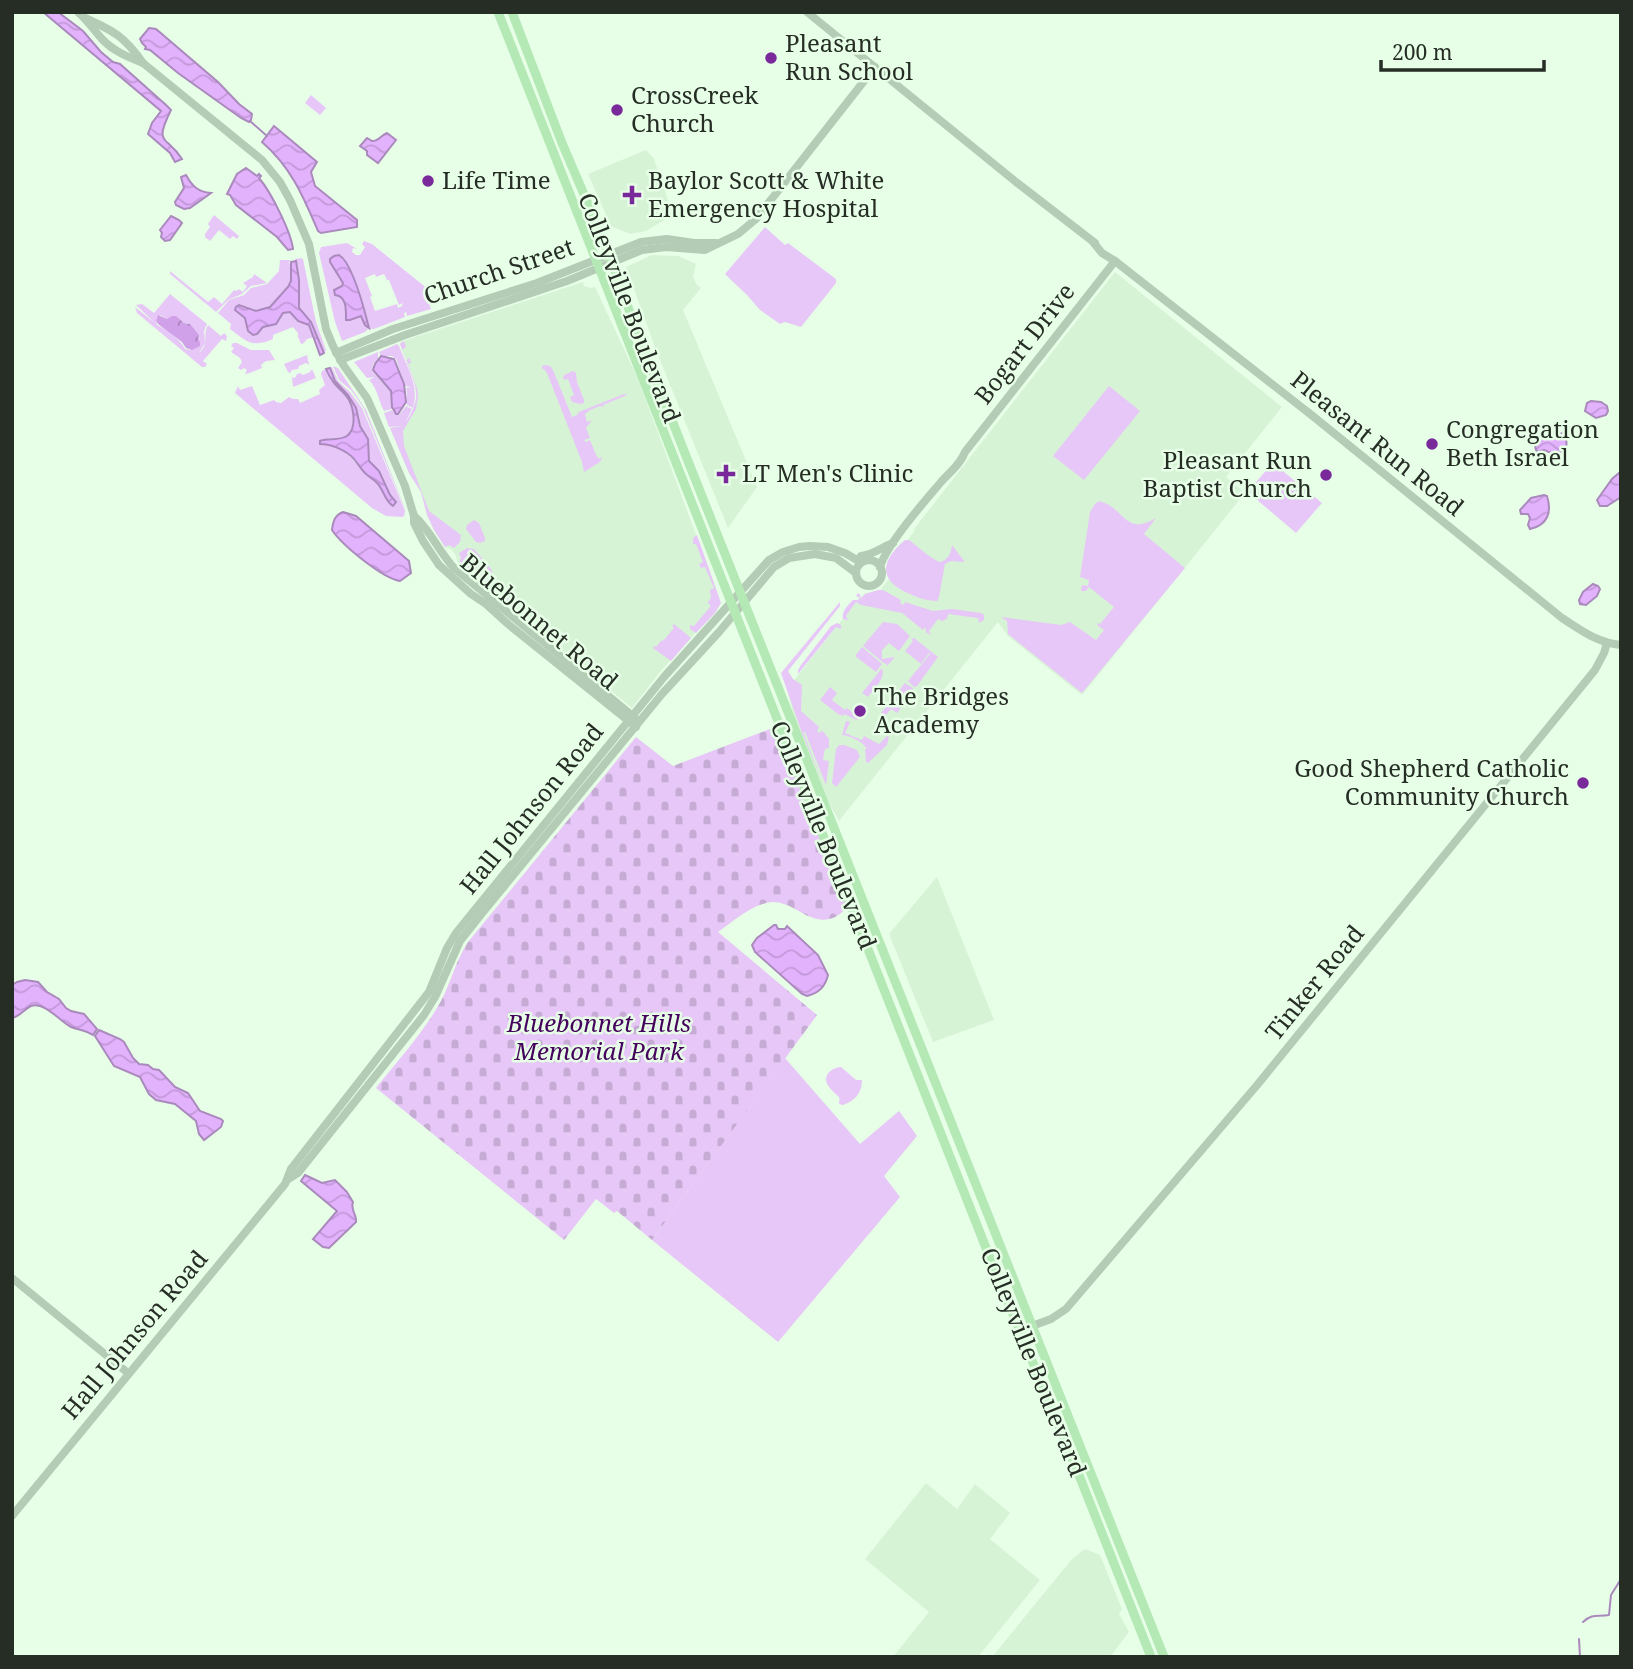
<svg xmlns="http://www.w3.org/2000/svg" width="1633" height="1669" viewBox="0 0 1633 1669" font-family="'Noto Serif',serif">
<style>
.built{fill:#d7f3d6}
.grass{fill:#e7c7f7;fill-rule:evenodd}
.forest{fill:url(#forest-crowns)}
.cemetery{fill:url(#cemetery-stones)}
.water{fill:url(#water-waves);stroke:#aa8abc;stroke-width:2}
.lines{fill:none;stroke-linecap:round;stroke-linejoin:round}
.stream{stroke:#aa8abc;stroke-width:2}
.secondary{stroke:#b4cbb5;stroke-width:8}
.primary{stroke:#b4e9b6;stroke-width:9}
.poi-dot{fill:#79299a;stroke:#e7fee7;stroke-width:2.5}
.labels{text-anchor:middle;stroke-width:5;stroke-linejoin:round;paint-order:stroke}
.poi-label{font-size:24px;fill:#252d25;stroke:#e7fee7;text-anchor:start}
.street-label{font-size:24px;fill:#252d25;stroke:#e7fee7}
.park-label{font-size:24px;font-style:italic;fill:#45025d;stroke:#e7fee7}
</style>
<defs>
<pattern id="forest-crowns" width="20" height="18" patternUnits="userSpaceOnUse" patternTransform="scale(1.75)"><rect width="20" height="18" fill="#d0a0e9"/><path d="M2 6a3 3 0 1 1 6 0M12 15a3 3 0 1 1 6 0" fill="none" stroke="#a983bd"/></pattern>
<pattern id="cemetery-stones" width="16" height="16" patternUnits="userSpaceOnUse" patternTransform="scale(1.75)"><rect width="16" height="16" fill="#e7c7f7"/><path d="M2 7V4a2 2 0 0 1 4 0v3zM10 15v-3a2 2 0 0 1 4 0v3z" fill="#c6abd4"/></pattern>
<pattern id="water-waves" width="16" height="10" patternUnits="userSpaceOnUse" patternTransform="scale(1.75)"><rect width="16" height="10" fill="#e3b2fd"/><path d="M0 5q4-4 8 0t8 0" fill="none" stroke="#c399d9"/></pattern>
</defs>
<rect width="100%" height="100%" fill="#e7fee7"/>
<!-- built -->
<g class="built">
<path d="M 646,150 L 654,159 L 673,215 L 646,231 L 630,234 L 611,226 L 588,174 Z"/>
<path d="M 652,255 L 678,256 L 696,264 L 693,276 L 696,284 L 701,288 L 683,310 L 757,487 L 728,528 L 656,350 L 626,267 Z"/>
<path d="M 1115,272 L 1282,407 L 1226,477 L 1245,493 L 1082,695 L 1008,636 L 998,622 L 839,821 L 822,790 L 798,733 L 787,689 L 857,601 L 866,593 L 882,591 L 881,589 L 888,580 L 890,580 L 886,569 L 889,558 L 901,543 L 907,541 L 915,530 L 914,529 Z"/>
<path d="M 583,282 L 584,286 L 591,288 L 595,287 L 638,379 L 717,591 L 716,610 L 660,672 L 632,708 L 518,614 L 517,610 L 508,604 L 506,600 L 502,599 L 464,567 L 457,561 L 456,556 L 452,550 L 445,547 L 434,530 L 427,515 L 421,492 L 409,473 L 390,428 L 404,425 L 412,413 L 417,396 L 416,385 L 400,344 L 400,342 Z"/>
<path d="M 937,877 L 994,1020 L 933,1042 L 889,934 Z"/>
<path d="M 926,1483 L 957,1509 L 975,1484 L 1010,1513 L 990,1539 L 1040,1580 L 978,1657 L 893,1657 L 929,1612 L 865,1559 Z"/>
<path d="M 1085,1549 L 1100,1555 L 1122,1609 L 1119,1614 L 1129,1632 L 1110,1657 L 992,1657 L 1072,1559 Z"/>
</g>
<!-- grass -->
<g class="grass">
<path d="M 311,95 L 326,108 L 320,115 L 305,103 Z"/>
<path d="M 214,215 L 239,236 L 237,239 L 233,236 L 230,239 L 219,230 L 210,241 L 205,237 L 205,234 L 210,227 L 208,224 Z"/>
<path d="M 765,227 L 785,245 L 788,243 L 836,279 L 836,283 L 801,327 L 785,322 L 780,324 L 760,310 L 747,295 L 730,279 L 725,274 Z"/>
<path d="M 364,241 L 372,244 L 429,290 L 430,292 L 427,296 L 431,309 L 407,316 L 406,312 L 404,313 L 405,317 L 374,329 L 370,329 L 365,310 L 347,263 L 330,262 L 343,283 L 342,286 L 335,289 L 335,295 C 347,296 346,311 350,320 L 361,316 L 368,329 L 365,332 L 342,341 L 335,322 L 319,253 L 321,247 L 347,243 L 357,249 L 353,248 L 352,252 L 356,255 L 360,255 L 365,247 L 362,244 ZM 375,274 L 376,277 L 384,274 L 387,280 L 389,280 L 399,305 L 403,303 L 402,306 L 398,308 L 397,304 L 375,311 L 370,297 L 372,296 L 365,278 Z"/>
<path d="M 301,258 L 303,259 L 316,322 L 326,350 L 324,353 L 311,322 L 299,308 L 299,280 L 295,259 Z"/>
<path d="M 280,260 L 291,260 L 289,262 C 292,269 292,278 289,285 C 284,296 268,313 255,311 C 249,310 244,306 239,305 L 236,311 L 245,318 L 248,331 L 251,335 L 263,327 L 276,324 L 282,314 L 288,312 L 292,313 L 298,321 L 309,325 L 315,337 L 307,339 L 304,343 L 301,344 L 298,337 L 298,333 L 293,327 L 273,335 L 273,339 C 252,348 247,342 230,329 L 231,324 L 218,313 L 229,300 L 244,295 L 251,288 L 267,284 L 279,271 Z"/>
<path d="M 170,271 L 208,302 L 214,297 L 222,304 L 234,290 L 236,291 L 239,289 L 243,292 L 247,286 L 243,283 L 253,277 L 254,274 L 267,283 L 251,286 L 242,294 L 228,300 L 216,312 L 170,274 Z"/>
<path d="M 170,294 L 207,324 L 204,331 L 205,343 L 199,353 C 210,343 202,336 208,325 L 221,336 L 224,333 L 227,336 L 226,341 L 222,339 L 203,361 L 207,364 L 205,367 L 202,367 L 137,313 L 135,307 L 155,323 L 136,305 L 142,304 L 154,313 ZM 160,315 L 167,319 L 178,318 L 184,323 L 188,323 L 195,332 L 200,346 L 190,350 L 185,349 C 181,340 166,329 157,325 L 156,321 Z"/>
<path d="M 404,341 L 406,347 L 402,350 L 406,360 L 410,358 L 410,361 L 412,362 L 408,364 L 417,388 L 418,397 L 416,409 L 403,431 L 404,446 L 429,511 L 461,535 L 460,542 L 454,548 L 449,545 L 445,547 L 434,530 L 427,515 L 421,492 L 409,473 L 390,428 L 403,426 L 389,427 L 384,413 L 392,410 L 396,415 L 399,415 L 406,406 L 412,409 L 405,423 C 422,398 417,389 407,363 L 409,361 L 407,362 L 400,344 Z"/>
<path d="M 233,343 L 237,343 L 251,350 L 269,350 L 275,360 L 266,361 L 261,365 L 262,368 L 247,374 L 245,373 L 247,370 L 244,368 L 241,370 L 238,368 L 242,362 L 240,358 L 231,352 L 234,348 L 231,346 Z"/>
<path d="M 397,344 L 399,346 C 407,367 420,387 413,408 L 407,405 C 406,400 408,394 406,388 L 411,387 L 405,386 L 396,359 L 392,356 L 381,356 L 379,352 Z"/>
<path d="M 378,352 L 378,359 L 373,364 L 372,371 L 390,391 L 392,409 L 384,411 C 378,400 378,389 369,380 L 375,377 L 367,378 L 354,362 Z"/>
<path d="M 307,355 L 309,365 L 306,363 L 299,366 L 298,369 L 292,370 L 290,373 L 288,372 L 284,364 Z"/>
<path d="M 546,365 L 550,366 L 553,370 L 572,417 L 577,415 L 579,412 L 624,394 L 627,395 L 603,405 L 604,407 L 600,406 L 590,410 L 585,414 L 587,422 L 592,420 L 586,428 L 590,438 L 584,440 L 586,442 L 590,440 L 597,457 L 600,459 L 602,456 L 602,458 L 600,462 L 584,472 L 582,462 L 549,378 L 546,371 L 542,368 L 542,366 Z"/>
<path d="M 333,366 L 338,368 L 366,410 L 404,506 L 406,512 L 363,407 L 351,390 L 339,380 Z"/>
<path d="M 332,367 L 338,381 L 350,392 L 362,408 L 405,511 L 404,516 L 402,517 L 386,516 L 372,508 L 235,393 L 238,386 L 240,390 L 252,386 L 260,405 L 274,400 L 276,402 L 281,403 L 289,397 L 293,399 L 298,399 L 300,403 L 320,394 L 319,390 L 325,385 L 321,374 L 322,371 L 326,369 L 333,382 L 349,401 L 353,415 L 353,424 L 350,433 L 344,438 L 330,438 L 320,445 C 343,442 353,461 366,474 C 370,478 376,481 379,485 C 383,491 386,499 390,505 L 392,498 L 379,471 L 369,461 L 366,435 L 360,426 L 356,408 L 348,395 L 335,381 L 330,368 Z"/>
<path d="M 312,369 L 316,378 L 293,387 L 292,377 L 295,378 L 297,374 L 300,373 L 303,375 L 310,372 Z"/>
<path d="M 573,371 L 576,373 L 577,382 L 584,400 L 584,403 L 580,404 L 572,402 L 570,397 L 574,395 L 568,379 L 564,380 L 563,377 L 564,375 Z"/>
<path d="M 1109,386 L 1140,411 L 1084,480 L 1053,456 Z"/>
<path d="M 1273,463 L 1322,503 L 1296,533 L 1249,493 L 1248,491 Z"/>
<path d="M 1099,501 C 1125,507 1124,537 1156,518 L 1144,534 L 1185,568 L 1082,693 L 1008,634 L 1007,621 L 1001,617 L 1061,625 L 1070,622 L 1096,640 L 1104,630 L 1097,625 L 1098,623 L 1100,624 L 1114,607 L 1089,587 L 1086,591 L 1081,591 L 1082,585 L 1088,586 L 1089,580 L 1080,577 L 1090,512 L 1095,504 Z"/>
<path d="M 474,520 L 479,523 L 485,538 L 485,541 L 480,543 L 476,542 L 466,529 L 467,525 Z"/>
<path d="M 697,535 L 721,603 L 715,613 L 696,633 L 690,629 L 690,625 L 694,626 L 711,606 L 708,603 L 711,597 L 710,590 L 714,588 L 705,567 L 701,568 L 699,564 L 703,562 L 696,544 L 693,544 L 693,538 Z"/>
<path d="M 905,540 L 909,540 L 929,556 L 939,562 C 948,561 951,553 952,545 L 965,562 L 951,561 L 945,564 L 939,597 L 937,601 C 928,601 918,598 910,594 C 878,581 880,561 905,540 Z"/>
<path d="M 467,548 L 474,549 L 491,569 L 497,588 L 511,600 L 511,605 L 502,599 L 459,563 L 461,558 L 459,553 Z"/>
<path d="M 878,590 L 883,590 L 901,600 L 900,603 L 904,605 L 905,602 L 933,611 L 952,609 L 981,613 L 984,615 L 984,620 L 979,623 L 978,618 L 948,614 L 947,619 L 942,621 L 938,619 L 929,631 L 931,635 L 926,632 L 925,627 L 923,630 L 902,613 L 861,605 L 856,602 L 846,616 L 848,620 L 843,619 C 841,612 848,605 853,600 L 858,600 L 859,597 L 856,596 L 858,593 L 861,596 L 858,601 L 865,594 Z"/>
<path d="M 840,602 L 840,606 L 788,671 L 793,679 L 802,685 L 801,711 L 819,727 L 817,731 L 820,733 L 822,730 L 829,739 L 829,748 L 825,749 L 823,760 L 829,761 L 826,785 L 805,732 L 803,732 L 824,786 L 802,733 L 781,673 Z"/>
<path d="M 883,622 L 897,624 L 910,636 L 899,651 L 889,643 L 882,650 L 882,659 L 895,657 L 887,666 L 886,663 L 885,664 L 863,646 Z"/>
<path d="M 837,623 L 841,625 L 841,629 L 836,627 L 798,674 L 798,670 L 801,665 L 831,626 Z"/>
<path d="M 674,624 L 691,638 L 671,661 L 653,648 L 654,646 L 656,647 L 662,640 L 663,641 L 674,628 L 672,626 Z"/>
<path d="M 914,638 L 938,657 L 917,686 L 914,687 L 908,681 L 930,654 L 929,653 L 921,664 L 905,651 L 913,641 L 911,639 Z"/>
<path d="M 862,647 L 882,664 L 876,672 L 855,656 Z"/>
<path d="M 882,668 C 886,679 874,688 868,697 L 862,693 Z"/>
<path d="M 905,683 L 913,688 L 913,692 L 897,713 L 891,709 L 885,716 L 881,713 Z"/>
<path d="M 830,687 L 837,693 L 832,700 L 845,710 L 847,708 L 858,717 L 857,720 L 844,714 L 843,716 L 838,714 L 820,700 Z"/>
<path d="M 846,721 L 850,722 L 845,733 L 862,740 L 864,736 L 879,744 L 887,736 L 889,737 L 887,745 L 868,763 L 866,762 L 865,749 L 867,749 C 862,741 851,736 842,735 Z"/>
<path d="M 839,745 L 844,745 L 857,750 L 860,757 L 836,787 L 832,783 L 836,749 Z"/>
<path d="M 785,1058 L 860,1144 L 899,1111 L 917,1136 L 884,1176 L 900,1197 L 778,1342 L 652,1240 Z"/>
<path d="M 841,1067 L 856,1080 L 862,1080 C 862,1093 855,1101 843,1105 L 839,1104 C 839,1102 840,1099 839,1097 C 838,1096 831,1090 830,1088 C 821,1078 829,1068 841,1067 Z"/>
</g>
<!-- forest -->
<path class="forest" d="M 158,315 L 167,319 L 172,316 L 176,316 L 184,323 L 190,324 L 199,335 L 198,338 L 200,343 L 200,346 L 192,350 L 186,348 L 182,342 L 158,324 L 156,321 Z"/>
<!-- cemetery -->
<path class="cemetery" d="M 775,727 L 848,908 C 842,912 836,918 829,919 C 809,924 792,901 772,902 C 752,904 734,921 718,932 L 817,1015 L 652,1240 L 617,1211 L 614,1213 L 596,1199 L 564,1240 L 376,1088 C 398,1060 424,1032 441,1001 C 451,982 456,960 468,942 L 636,737 L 673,766 Z"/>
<!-- water -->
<g class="water">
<path d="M 43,12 L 58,12 L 83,31 L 101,52 L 113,62 L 120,64 L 166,105 L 171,110 C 153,146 167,135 182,159 L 175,162 L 170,153 L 148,134 L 152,123 L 161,111 Z"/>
<path d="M 149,28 L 156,29 L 218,82 L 239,104 L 252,114 L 251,120 L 249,122 L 241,118 L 178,73 L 150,50 L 145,49 L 146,47 L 142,43 L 140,39 Z"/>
<path d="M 274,126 L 317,162 L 311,172 L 315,186 L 357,220 L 357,227 L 321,233 L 318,231 C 303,196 291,167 262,142 Z"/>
<path d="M 387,133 L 396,140 L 378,163 L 367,155 L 367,151 L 360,146 L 367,138 L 372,141 C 379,141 381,135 387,133 Z"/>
<path d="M 246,168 L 257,176 L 259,174 L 261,176 L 259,178 C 271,192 291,232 293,249 L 288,250 L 277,237 L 236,205 L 230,195 L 227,194 L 237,174 Z"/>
<path d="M 186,175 C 192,186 198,192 211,193 L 190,208 L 184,209 L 176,205 L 175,202 L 184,188 L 181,177 Z"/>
<path d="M 171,216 L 179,220 L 182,223 L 170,240 L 165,241 L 161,237 L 162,233 L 160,230 Z"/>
<path d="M 339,255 C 353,263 365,312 369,328 L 365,325 L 361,316 L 350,320 L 346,320 C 346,310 347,296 335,295 L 334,290 L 342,286 L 343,283 L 330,262 L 330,259 L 334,256 Z"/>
<path d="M 296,261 L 299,280 L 299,308 L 311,322 L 324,353 L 320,355 L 309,325 L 298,321 L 290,312 L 283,313 L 276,324 L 263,327 L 257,334 L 253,335 L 248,331 L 245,318 L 235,310 L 236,307 L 239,305 L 256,311 L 270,307 L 288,287 L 291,281 L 291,262 Z"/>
<path d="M 381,356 L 394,359 L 404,384 L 406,402 L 398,414 L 396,414 L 392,407 L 391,391 L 373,370 L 375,364 Z"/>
<path d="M 330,368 L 335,381 L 348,395 L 356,408 L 360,426 L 368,439 L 369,461 L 379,471 L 390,495 L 396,502 L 393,506 C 385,501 384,491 378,484 C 374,479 369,477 365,473 C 361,469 358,464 354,459 C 346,450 331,444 320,444 L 320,441 C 329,438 339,441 347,436 C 357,428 354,410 349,400 C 345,393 339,389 334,383 C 331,379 328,374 326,369 Z"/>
<path d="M 1591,401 L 1601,402 L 1607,406 L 1608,411 L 1606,415 L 1596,418 L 1585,411 L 1587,403 Z"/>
<path d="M 1549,431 L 1564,434 C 1569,445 1567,450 1556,455 L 1544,450 L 1537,452 C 1531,441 1540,435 1549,431 Z"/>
<path d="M 1619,473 L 1621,474 L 1621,497 L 1607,506 L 1600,506 L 1597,500 L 1612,479 Z"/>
<path d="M 1544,495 L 1547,496 C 1552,512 1548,525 1530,529 L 1528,525 L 1530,518 L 1528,514 L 1521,514 L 1520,510 L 1531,498 Z"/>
<path d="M 343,512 L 356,516 L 409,561 L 411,573 L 400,581 C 382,578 342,545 332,530 C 333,521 335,515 343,512 Z"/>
<path d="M 1593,584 L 1598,586 L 1600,589 L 1597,596 L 1586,605 L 1580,604 L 1579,600 L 1583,592 Z"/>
<path d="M 774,925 L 776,925 L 778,929 L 785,929 L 787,926 L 818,955 L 828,975 C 825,987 819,993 807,996 L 802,994 L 755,952 L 752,945 L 757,938 Z"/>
<path d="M 25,980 L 38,982 L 47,992 L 59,999 L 66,1008 L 71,1011 L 84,1014 L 97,1029 L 93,1035 C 86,1030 79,1030 71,1027 C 61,1022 44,1001 31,1006 C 24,1009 21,1016 12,1018 L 12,985 L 17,982 Z"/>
<path d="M 99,1030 L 120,1039 L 124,1042 L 133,1058 L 139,1064 L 148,1065 L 153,1069 L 159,1070 L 175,1087 L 188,1093 L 200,1111 L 221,1119 L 223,1121 L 221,1127 L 204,1140 L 199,1134 L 196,1121 L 175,1104 L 156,1100 L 149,1094 L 140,1077 L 114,1066 L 95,1036 Z"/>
<path d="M 305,1175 L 322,1183 L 335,1180 L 347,1192 L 353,1202 C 350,1209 357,1215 356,1222 L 329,1248 L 323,1247 L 313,1239 L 337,1211 L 301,1181 Z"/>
</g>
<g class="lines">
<!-- stream -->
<g class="stream">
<path d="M 250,121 L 267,136"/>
<path d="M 1583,1622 C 1593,1613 1597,1617 1609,1615 L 1611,1595 L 1621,1579"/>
<path d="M 1579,1639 L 1580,1657"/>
</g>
<!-- secondary -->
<g class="secondary">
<path d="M 78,12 C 87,20 94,30 102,39 C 113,51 128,57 143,63"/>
<path d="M 807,12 L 1016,182 L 1095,243"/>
<path d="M 85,18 C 114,31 124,36 143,63 L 262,160 L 280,182 L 290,200 L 309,244 L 326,329 L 333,346 L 344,366 L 367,398 L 375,416 L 405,486 L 414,516 L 414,523 L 423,541 L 439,565 L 471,594 L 486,604 L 508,624 L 636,727"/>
<path d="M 1093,242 L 1102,253 L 1115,261 L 1314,417 L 1562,618 C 1581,630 1597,643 1621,645"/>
<path d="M 336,353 L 393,329 L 537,283 L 641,242 L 667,239 L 694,243 L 716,243"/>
<path d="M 340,360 L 405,335 L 567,281 L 642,250 L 666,247 L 705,250 L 738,234 L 756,219 L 875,67"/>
<path d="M 414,516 C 428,527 440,553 454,568 L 635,718"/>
<path d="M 861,556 C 873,555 882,547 893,543"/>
<circle cx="869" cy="573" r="13"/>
<path d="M 880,567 C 886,545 925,501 941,482 C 950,472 960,465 965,452 L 1115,261"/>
<path d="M 287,1180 L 298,1173 L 306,1163 L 424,1015 L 435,997 L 460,941 L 483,912 L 662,694 L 719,632 L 774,567 L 789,558 L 815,554 L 836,558 L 856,573"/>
<path d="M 12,1278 L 128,1373"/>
<path d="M 1032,1326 L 1051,1319 L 1066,1309 L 1258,1084 L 1595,670 L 1604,653 L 1607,643"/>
<path d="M 12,1516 L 285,1184 L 291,1169 L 429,992 L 447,948 L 456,933 L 664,677 L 769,560 L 783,552 L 799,547 L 810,546 L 828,547 L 845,553 L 857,560 L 865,560"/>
</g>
<!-- primary -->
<g class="primary">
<path d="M 498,12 L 988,1253 L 1077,1470 L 1151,1657"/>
<path d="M 512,12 L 562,143 L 606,246 L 632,318 L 686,456 L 1164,1657"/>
</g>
</g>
<!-- markers -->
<g class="poi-dot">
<circle cx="771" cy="58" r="7"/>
<circle cx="617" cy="110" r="7"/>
<circle cx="428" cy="181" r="7"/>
<path d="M628.5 184.5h7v7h7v7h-7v7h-7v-7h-7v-7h7z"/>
<circle cx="1432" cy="444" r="7"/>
<path d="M722.5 463.5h7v7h7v7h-7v7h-7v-7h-7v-7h7z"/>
<circle cx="1326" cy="475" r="7"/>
<circle cx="860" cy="711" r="7"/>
<circle cx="1583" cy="783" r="7"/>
</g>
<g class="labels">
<!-- poi labels -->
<g class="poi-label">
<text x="785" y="52">Pleasant<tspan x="785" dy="28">Run School</tspan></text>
<text x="631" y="104">CrossCreek<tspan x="631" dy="28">Church</tspan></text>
<text x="442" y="189">Life Time</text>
<text x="648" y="189">Baylor Scott &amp; White<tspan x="648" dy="28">Emergency Hospital</tspan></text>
<text x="1446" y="438">Congregation<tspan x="1446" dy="28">Beth Israel</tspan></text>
<text x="1312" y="469" text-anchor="end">Pleasant Run<tspan x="1312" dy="28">Baptist Church</tspan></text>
<text x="742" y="482">LT Men's Clinic</text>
<text x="874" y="705">The Bridges<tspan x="874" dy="28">Academy</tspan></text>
<text x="1569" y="777" text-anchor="end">Good Shepherd Catholic<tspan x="1569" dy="28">Community Church</tspan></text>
</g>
<!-- street labels -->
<g class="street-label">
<text transform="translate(499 272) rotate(-19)" y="8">Church Street</text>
<text transform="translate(629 308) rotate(69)" y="8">Colleyville Boulevard</text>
<text transform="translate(1025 344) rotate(-52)" y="8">Bogart Drive</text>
<text transform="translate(1377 444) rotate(39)" y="8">Pleasant Run Road</text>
<text transform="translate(539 622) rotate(40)" y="8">Bluebonnet Road</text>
<text transform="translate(532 809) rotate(-51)" y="8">Hall Johnson Road</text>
<text transform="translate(823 835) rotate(68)" y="8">Colleyville Boulevard</text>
<text transform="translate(1315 983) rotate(-51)" y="8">Tinker Road</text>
<text transform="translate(135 1335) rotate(-50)" y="8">Hall Johnson Road</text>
<text transform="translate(1033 1362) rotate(68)" y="8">Colleyville Boulevard</text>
</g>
<!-- park labels -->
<g class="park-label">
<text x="599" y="1032">Bluebonnet Hills<tspan x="599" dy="28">Memorial Park</tspan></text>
</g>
</g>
<!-- border -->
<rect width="1633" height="1669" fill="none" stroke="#252d25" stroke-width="28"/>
<!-- scale -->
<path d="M1381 60v10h163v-10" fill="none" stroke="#252d25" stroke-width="3.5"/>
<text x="1392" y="60" font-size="21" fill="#252d25" stroke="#e7fee7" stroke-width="5" paint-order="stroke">200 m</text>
</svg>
